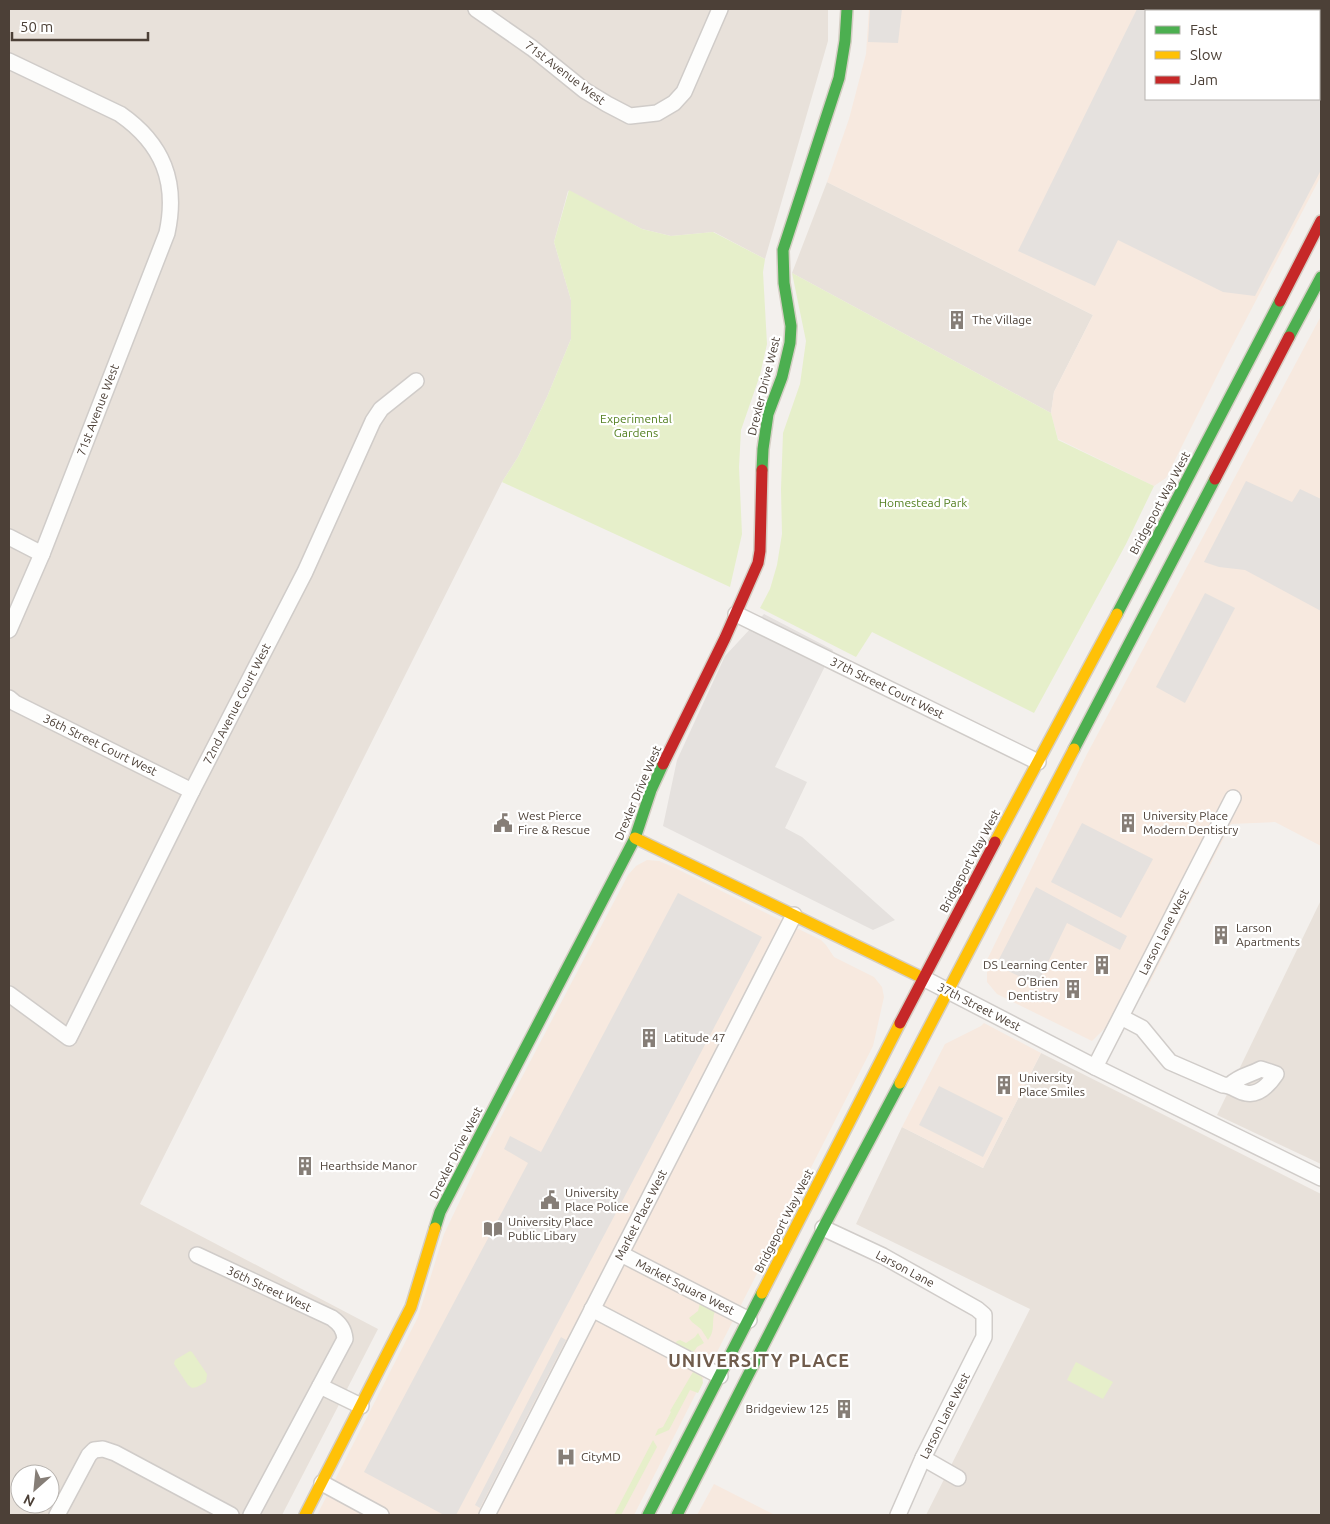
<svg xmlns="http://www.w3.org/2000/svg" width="1330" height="1524" viewBox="0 0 1330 1524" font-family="Ubuntu,sans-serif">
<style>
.residential{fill:#e8e1da;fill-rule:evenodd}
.commercial{fill:#f7e9df;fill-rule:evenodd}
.green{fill:#e6efca}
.parking{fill:#e5e1de}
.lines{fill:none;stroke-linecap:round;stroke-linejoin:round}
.street-casing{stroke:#d0ccc9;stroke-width:18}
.fast-casing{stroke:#d5cec4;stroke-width:14}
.slow-casing{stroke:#d5cec4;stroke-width:14}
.jam-casing{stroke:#d5cec4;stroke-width:14}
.street{stroke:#fdfdfc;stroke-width:15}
.fast{stroke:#4caf50;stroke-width:11}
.slow{stroke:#ffc107;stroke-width:11}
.jam{stroke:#c62828;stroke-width:11}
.labels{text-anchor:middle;stroke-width:4.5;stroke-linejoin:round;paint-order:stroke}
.street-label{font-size:12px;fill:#4c4037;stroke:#fff}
.poi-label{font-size:12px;fill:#4c4037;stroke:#fff;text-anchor:start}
.park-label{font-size:12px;fill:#548021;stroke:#fff}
.district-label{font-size:18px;font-weight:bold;letter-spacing:1px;fill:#705c4c;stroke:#fff}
</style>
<rect width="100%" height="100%" fill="#f3f0ed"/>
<!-- residential -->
<g class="residential">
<path d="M 9,9 L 828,9 L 828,41 L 765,259 L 714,232 L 671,236 L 642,229 L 568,191 L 554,242 L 571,300 L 571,339 L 547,397 L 518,457 L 502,482 L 140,1204 L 378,1329 L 282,1515 L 9,1515 ZM 20,1474 L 50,1474 L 50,1504 L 20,1504 Z"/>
<path d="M 827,182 L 1093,315 L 1054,392 L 1051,413 L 792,273 Z"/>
<path d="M 1321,900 L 1321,1164 L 1217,1115 Z"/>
<path d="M 1041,1053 L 1321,1194 L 1321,1515 L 926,1515 L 1030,1309 L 856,1224 L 902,1127 L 983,1168 Z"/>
</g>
<!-- commercial -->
<g class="commercial">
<path d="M 869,9 L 1321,9 L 1321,176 L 1228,354 L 1166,478 L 1154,486 L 1058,439 L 1051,413 L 1054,392 L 1093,315 L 827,182 L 849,119 L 866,54 ZM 1146,11 L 1319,11 L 1319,99 L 1146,99 Z"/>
<path d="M 1321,316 L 1321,846 L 1275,822 L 1231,824 L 1148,986 L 1092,1041 L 997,994 L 987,982 L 987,960 L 1087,754 Z"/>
<path d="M 647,860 L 659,861 L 673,867 L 821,940 L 826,945 L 834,957 L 874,977 L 882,987 L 884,997 L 873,1046 L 634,1515 L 317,1515 L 418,1317 L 444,1234 L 490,1138 L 628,875 L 636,866 Z"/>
<path d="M 984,1023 L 1041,1053 L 983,1168 L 902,1127 L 945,1044 L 981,1026 Z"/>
<path d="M 714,1484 L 775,1515 L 697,1515 Z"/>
</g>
<!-- green -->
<g class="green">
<path d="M 569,190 L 642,229 L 671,236 L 713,232 L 765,259 L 763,272 L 767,344 L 760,375 L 741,430 L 739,467 L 742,534 L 730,587 L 502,482 L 518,457 L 547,397 L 571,339 L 571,300 L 554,242 Z"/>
<path d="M 792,273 L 1051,413 L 1058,440 L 1154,486 L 1126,544 L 1034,713 L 872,632 L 856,657 L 760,608 L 770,589 L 777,565 L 782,534 L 781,489 L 783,433 L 800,384 L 806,341 Z"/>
<path d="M 700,1303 L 715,1311 C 711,1321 716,1330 708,1340 L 701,1329 L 692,1322 L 689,1318 L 698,1311 Z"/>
<path d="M 698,1333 L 704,1343 L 697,1347 L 693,1353 L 675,1344 L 677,1341 L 680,1340 L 686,1343 L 695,1337 Z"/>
<path d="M 190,1351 L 192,1352 L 207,1374 L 206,1382 L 197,1387 L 192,1388 L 188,1385 L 174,1364 L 175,1360 Z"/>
<path d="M 1076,1362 L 1113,1382 L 1103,1399 L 1067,1380 Z"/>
<path d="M 693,1372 L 702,1377 L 703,1383 L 698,1393 L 690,1390 L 669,1430 L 655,1436 L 658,1429 L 663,1427 L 671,1412 L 670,1411 Z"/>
<path d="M 653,1440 L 657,1447 L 621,1515 L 614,1515 Z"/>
</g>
<!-- parking -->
<g class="parking">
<path d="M 870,9 L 902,9 L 898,43 L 868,42 Z"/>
<path d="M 1137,9 L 1321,9 L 1319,19 L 1319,11 L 1146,11 L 1146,99 L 1319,99 L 1321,100 L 1321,170 L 1255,296 L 1223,292 L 1118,240 L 1095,286 L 1018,251 Z"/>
<path d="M 1246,481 L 1292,502 L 1300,489 L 1321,499 L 1321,611 L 1245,570 L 1219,567 L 1204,562 Z"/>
<path d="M 1205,593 L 1235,608 L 1185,703 L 1156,687 Z"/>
<path d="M 764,614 L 833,650 L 775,767 L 807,782 L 785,828 L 802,837 L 895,920 L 873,930 L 663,826 L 677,760 L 725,656 Z"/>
<path d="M 1082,823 L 1153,859 L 1121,918 L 1051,882 Z"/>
<path d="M 1036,887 L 1127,936 L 1120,950 L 1067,923 L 1037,985 L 996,965 Z"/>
<path d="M 678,893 L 762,937 L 456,1515 L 444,1515 L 364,1472 L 528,1163 L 504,1149 L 510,1136 L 541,1152 Z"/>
<path d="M 939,1086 L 1003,1118 L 983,1157 L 919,1125 Z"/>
<path d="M 561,1337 L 566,1340 L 480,1508 L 475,1505 Z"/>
</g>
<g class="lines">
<!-- street casing -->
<g class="street-casing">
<g id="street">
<path d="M 476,9 L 532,48 L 584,90 L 607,104 L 630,116 L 657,113 L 674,103 L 684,92 L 720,9"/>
<path d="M 9,61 L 120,114 C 163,144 178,182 167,233 L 42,554 L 9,630"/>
<path d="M 9,537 L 42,554"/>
<path d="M 736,614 L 1038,762"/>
<path d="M 9,698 L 15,703 L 192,791"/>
<path d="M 923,978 L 1095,1067 L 1321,1178"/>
<path d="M 9,994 L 69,1038 L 192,791 L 305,572 L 373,421 L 381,409 L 416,381"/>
<path d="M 1121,1017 L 1142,1028 L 1170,1062 L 1223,1085 C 1232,1085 1238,1092 1246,1093 C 1259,1096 1270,1083 1276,1074 L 1261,1069 C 1248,1076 1241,1075 1230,1085"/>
<path d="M 1095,1067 L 1233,798"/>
<path d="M 823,1228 L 883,1256 L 977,1309 L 984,1315 L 984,1337 L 923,1458 L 898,1515"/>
<path d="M 621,1254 L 749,1320"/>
<path d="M 197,1255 L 332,1318 C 340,1324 344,1329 345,1339 L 251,1515"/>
<path d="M 592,1309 L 720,1376"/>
<path d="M 320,1386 L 361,1406"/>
<path d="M 923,1458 L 958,1478"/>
<path d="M 322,1483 L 381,1515"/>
<path d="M 57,1515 L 89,1455 L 94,1450 L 103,1449 L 115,1453 L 231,1515"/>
<path d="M 487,1515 L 794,915"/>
</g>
</g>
<!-- fast casing -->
<g class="fast-casing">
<g id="fast">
<path d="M 1289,337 L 1321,277"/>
<path d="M 762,470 L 763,449 L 768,414 L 782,377 L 790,343 L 791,326 L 784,283 L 783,250 L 839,78 L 845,41 L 847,9"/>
<path d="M 1117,614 L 1280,301"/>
<path d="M 1074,749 L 1215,479"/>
<path d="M 435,1228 L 440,1212 L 635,838 L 651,790 L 663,764"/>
<path d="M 648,1515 L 762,1293"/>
<path d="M 677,1515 L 823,1228 L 900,1083"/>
</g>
</g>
<!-- slow casing -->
<g class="slow-casing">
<g id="slow">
<path d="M 635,838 L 923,978"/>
<path d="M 995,842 L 1117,614"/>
<path d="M 900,1083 L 1074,749"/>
<path d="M 762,1293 L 900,1023"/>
<path d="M 305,1515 L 411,1307 L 435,1228"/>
</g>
</g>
<!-- jam casing -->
<g class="jam-casing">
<g id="jam">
<path d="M 1280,301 L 1321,221"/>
<path d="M 1215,479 L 1289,337"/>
<path d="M 663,764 L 725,638 L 758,563 L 760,551 L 762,470"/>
<path d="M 900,1023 L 995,842"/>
</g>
</g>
<!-- street -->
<use href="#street" class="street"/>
<!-- fast -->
<use href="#fast" class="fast"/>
<!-- slow -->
<use href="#slow" class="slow"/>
<!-- jam -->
<use href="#jam" class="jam"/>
</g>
<!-- icons -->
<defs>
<g id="building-bare" transform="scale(1.5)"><path d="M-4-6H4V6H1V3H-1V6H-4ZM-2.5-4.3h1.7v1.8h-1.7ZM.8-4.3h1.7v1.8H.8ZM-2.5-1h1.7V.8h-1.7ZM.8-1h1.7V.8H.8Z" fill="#867e77" stroke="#fff" stroke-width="2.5" paint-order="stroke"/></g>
<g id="civic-bare" transform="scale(1.5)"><path d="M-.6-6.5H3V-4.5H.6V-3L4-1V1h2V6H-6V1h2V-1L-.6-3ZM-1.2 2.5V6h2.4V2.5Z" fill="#867e77" stroke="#fff" stroke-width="2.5" paint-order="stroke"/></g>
<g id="library-bare" transform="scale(1.5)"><path d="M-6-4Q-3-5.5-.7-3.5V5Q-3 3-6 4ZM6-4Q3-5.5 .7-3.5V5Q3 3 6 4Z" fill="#867e77" stroke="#fff" stroke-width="2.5" paint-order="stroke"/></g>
<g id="hospital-bare" transform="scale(1.5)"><path d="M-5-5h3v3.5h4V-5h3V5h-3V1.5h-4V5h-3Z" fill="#867e77" stroke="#fff" stroke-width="2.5" paint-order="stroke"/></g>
</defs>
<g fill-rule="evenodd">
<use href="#building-bare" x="957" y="320"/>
<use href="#civic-bare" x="503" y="823"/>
<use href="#building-bare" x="1128" y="823"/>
<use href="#building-bare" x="1221" y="935"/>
<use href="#building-bare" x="1102" y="965"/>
<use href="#building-bare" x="1073" y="989"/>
<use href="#building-bare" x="649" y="1038"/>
<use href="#building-bare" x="1004" y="1085"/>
<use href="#building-bare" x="305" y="1166"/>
<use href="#civic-bare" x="550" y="1200"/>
<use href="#library-bare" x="493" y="1229"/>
<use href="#building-bare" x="844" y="1409"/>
<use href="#hospital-bare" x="566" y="1457"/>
</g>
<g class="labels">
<!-- street labels -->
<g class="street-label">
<text transform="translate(565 73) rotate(37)" y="4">71st Avenue West</text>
<text transform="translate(764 386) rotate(-76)" y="4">Drexler Drive West</text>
<text transform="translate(98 410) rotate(-69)" y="4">71st Avenue West</text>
<text transform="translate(1160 503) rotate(-62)" y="4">Bridgeport Way West</text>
<text transform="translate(887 688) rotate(26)" y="4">37th Street Court West</text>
<text transform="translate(237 704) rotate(-63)" y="4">72nd Avenue Court West</text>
<text transform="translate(100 745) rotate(26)" y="4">36th Street Court West</text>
<text transform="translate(638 793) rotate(-67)" y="4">Drexler Drive West</text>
<text transform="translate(970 861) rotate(-62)" y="4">Bridgeport Way West</text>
<text transform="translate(1164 932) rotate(-63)" y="4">Larson Lane West</text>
<text transform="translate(979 1007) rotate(27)" y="4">37th Street West</text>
<text transform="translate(456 1153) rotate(-63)" y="4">Drexler Drive West</text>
<text transform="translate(641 1215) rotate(-63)" y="4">Market Place West</text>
<text transform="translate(784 1221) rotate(-63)" y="4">Bridgeport Way West</text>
<text transform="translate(905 1269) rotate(28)" y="4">Larson Lane</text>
<text transform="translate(685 1287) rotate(27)" y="4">Market Square West</text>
<text transform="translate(269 1289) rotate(25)" y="4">36th Street West</text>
<text transform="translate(945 1416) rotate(-63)" y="4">Larson Lane West</text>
</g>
<!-- poi labels -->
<g class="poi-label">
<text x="972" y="324">The Village</text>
<text x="518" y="820">West Pierce<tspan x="518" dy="14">Fire &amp; Rescue</tspan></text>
<text x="1143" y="820">University Place<tspan x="1143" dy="14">Modern Dentistry</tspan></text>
<text x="1236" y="932">Larson<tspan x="1236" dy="14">Apartments</tspan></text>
<text x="1087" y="969" text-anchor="end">DS Learning Center</text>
<text x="1058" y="986" text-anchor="end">O'Brien<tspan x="1058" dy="14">Dentistry</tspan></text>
<text x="664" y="1042">Latitude 47</text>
<text x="1019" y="1082">University<tspan x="1019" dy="14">Place Smiles</tspan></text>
<text x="320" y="1170">Hearthside Manor</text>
<text x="565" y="1197">University<tspan x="565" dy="14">Place Police</tspan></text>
<text x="508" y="1226">University Place<tspan x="508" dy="14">Public Libary</tspan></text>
<text x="829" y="1413" text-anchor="end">Bridgeview 125</text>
<text x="581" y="1461">CityMD</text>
</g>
<!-- park labels -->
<g class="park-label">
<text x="636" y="423">Experimental<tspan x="636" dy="14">Gardens</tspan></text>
<text x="923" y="507">Homestead Park</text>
</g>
<!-- district labels -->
<g class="district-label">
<text x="759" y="1367">UNIVERSITY PLACE</text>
</g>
</g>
<!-- border -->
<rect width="1330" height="1524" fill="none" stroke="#4c4037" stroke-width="20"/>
<!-- legend -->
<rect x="1145" y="10" width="175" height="90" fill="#ffffff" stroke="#b7b3af"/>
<rect x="1155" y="26" width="25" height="8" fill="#4caf50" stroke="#b7b3af"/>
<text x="1190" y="35" font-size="15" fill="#4c4037">Fast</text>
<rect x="1155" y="51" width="25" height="8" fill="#ffc107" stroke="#b7b3af"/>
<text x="1190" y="60" font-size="15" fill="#4c4037">Slow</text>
<rect x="1155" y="76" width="25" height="8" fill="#c62828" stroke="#b7b3af"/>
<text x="1190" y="85" font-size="15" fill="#4c4037">Jam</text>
<!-- north arrow -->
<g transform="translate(35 1489) rotate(207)"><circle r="24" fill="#ffffff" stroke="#b7b3af"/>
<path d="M0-4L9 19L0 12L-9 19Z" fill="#867e77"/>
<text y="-8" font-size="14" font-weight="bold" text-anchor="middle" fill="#4c4037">N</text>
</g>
<!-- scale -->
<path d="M12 32v8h136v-8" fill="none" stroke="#4c4037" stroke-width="2.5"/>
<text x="20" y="32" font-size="15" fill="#4c4037" stroke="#ffffff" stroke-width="4" paint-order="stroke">50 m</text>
</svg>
